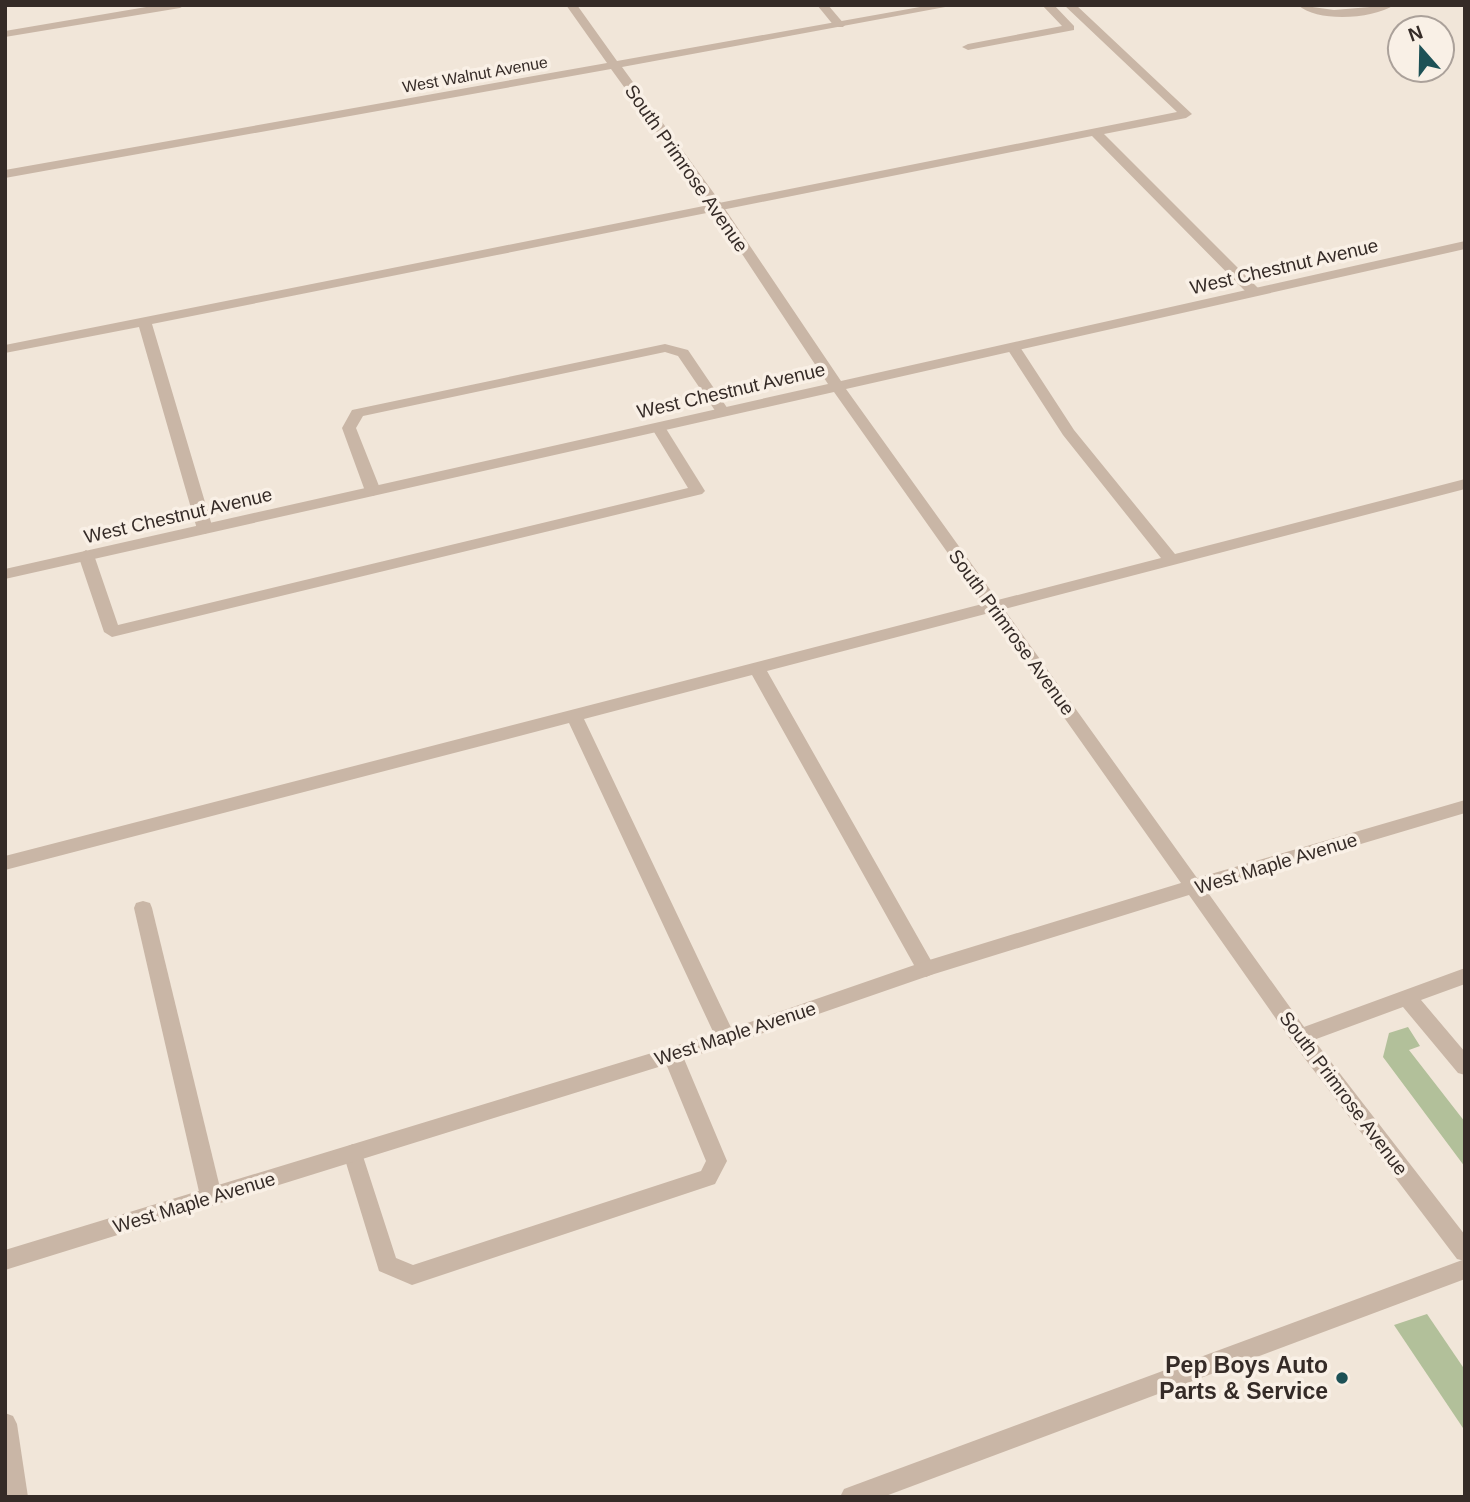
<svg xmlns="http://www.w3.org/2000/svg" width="1470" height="1502" viewBox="0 0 1470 1502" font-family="Arial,sans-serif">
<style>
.green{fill:#b2c09a}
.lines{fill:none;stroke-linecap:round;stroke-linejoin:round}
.lane{fill:#c9b6a6;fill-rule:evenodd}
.street{fill:#c9b6a6;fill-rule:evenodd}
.poi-dot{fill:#1d5156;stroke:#f9f0e6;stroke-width:2.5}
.labels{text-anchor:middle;stroke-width:7;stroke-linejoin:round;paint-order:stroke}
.far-street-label{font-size:16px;fill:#352b27;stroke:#f9f0e6}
.street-label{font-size:19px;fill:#352b27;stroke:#f9f0e6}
.near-poi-label{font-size:23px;font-weight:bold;fill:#352b27;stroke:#f9f0e6;text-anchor:end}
</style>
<rect width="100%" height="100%" fill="#f1e6d9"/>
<!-- green -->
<g class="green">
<path d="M 1408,1027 L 1420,1046 L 1409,1050 L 1465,1122 L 1465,1167 L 1383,1057 L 1389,1033 Z"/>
<path d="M 1427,1314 L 1465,1370 L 1465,1431 L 1394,1325 Z"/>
</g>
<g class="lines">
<!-- lane -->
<g class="lane">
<path d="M 158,5 L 185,5 L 180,8 L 5,37 L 5,31 Z"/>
<path d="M 817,5 L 828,5 L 845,25 L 843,27 L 835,27 Z"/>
<path d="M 1042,5 L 1054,5 L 1074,26 L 1074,30 L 968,50 L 962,47 L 968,44 L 1062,26 Z"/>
<path d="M 1064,5 L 1076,5 L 1192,114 L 1186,118 L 1104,134 L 1259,289 L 1259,295 L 1249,295 L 1092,136 L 152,324 L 213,529 L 205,534 L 197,529 L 139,327 L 5,353 L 5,345 L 1177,112 Z"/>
<path d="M 1298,5 L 1334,10 L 1394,5 C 1373,19 1318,23 1298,5 Z"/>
<path d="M 1013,343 L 1018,344 L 1074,430 L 1175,554 L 1465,479 L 1465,489 L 767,671 L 933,964 L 936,969 L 933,974 L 926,977 L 919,974 L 752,675 L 584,719 L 736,1038 L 733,1044 L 726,1046 L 719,1044 L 716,1038 L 569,723 L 5,870 L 5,856 L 1161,558 L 1063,435 L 1006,347 Z"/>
<path d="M 665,344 L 688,350 L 730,412 L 728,415 L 718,415 L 678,356 L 665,352 L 363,416 L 356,428 L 381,491 L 373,496 L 365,491 L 342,428 L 352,410 Z"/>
<path d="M 658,423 L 665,427 L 705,491 L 702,494 L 112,637 L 104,632 L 78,555 L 86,550 L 94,555 L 118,625 L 688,488 L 651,427 Z"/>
<path d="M 143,901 L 150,903 L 152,908 L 222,1196 L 219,1202 L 211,1205 L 203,1202 L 200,1196 L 134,908 L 136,903 Z"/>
<path d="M 1465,968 L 1465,984 L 1421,1000 L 1465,1052 L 1465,1075 L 1458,1073 L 1403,1007 L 1300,1045 L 1293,1043 L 1290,1037 L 1293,1031 Z"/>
<path d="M 672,1046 L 679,1048 L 682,1054 L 727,1161 L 715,1184 L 412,1285 L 379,1271 L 343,1153 L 346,1147 L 353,1144 L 360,1147 L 396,1258 L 413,1265 L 701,1171 L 706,1161 L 662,1054 L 665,1048 Z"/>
<path d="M 1465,1259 L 1465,1279 L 883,1497 L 840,1497 L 844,1489 L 852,1486 Z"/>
<path d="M 5,1413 L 13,1416 L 17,1424 L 28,1497 L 5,1497 Z"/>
</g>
<!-- street -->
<path class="street" d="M 566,5 L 577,5 L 617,61 L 931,5 L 956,5 L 622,67 L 721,203 L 841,381 L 1465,241 L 1465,249 L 846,389 L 1197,878 L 1465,800 L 1465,813 L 1206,890 L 1307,1031 L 1465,1235 L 1465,1261 L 1457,1259 L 1293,1043 L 1189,895 L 931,975 L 726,1046 L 5,1270 L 5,1250 L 724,1031 L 926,961 L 1181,883 L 834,392 L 5,579 L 5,569 L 828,384 L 711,207 L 611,69 L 5,178 L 5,170 L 607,63 Z"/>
</g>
<!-- markers -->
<circle class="poi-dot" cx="1342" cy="1378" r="7"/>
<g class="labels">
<!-- far-street labels -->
<g class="far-street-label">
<text transform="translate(475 74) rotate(-10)" y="6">West Walnut Avenue</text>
</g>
<!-- street labels -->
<g class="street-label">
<text transform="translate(687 168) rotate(55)" y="7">South Primrose Avenue</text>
<text transform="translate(1284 266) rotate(-13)" y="7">West Chestnut Avenue</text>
<text transform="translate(731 390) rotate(-13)" y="7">West Chestnut Avenue</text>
<text transform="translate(178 515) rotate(-13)" y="7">West Chestnut Avenue</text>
<text transform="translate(1012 632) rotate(54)" y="7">South Primrose Avenue</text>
<text transform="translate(1276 863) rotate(-17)" y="7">West Maple Avenue</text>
<text transform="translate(735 1033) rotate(-18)" y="7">West Maple Avenue</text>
<text transform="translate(1344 1093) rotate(53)" y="7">South Primrose Avenue</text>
<text transform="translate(194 1202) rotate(-17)" y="7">West Maple Avenue</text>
</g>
<!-- near-poi labels -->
<g class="near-poi-label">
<text x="1328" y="1373">Pep Boys Auto<tspan x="1328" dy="26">Parts &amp; Service</tspan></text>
</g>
</g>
<!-- border -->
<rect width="1470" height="1502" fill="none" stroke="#352b27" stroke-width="14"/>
<!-- north arrow -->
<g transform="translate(1421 49) rotate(340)"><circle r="33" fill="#f9f0e6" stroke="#aba19a" stroke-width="2"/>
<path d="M0-5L12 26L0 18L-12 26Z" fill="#1d5156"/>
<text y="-10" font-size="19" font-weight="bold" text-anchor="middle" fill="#352b27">N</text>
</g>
</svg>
